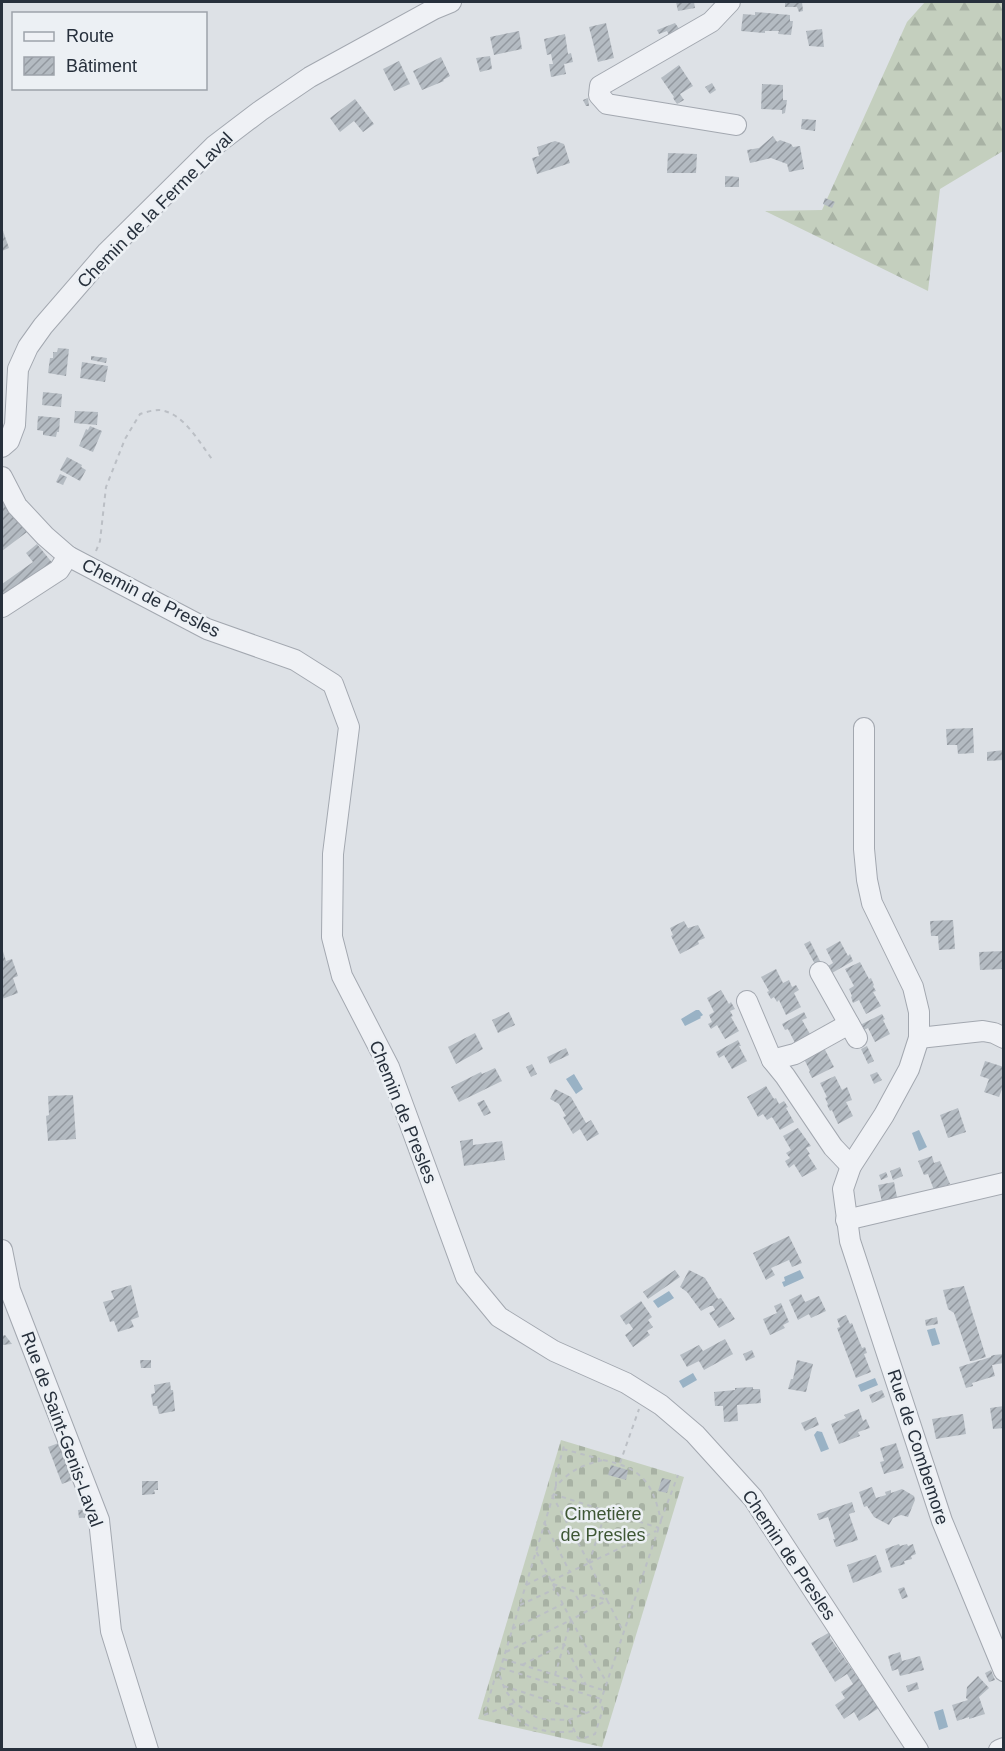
<svg xmlns="http://www.w3.org/2000/svg" width="1005" height="1751" viewBox="0 0 1005 1751" font-family="Arial,sans-serif">
<style>
.forest{fill:url(#forest-firs)}
.cemetery{fill:url(#cemetery-stones)}
.water{fill:#99b2c5}
.building{fill:url(#building-hatch)}
.lines{fill:none;stroke-linecap:round;stroke-linejoin:round}
.minor-casing{stroke:#a3a8b0;stroke-width:22}
.path{stroke:#bbbfc5;stroke-width:2;stroke-dasharray:4.5 4.5;stroke-linecap:butt}
.minor{stroke:#eff1f5;stroke-width:20}
.labels{text-anchor:middle;stroke-width:5;stroke-linejoin:round;paint-order:stroke}
.street-label{font-size:18px;fill:#27303c;stroke:#ecf0f4}
.park-label{font-size:18px;fill:#3e5735;stroke:#ecf0f4}
</style>
<defs>
<pattern id="forest-firs" width="22" height="20" patternUnits="userSpaceOnUse" patternTransform="scale(1.5)"><rect width="22" height="20" fill="#c4cfbe"/><path d="M5 1l3.5 6h-7zM16 11l3.5 6h-7z" fill="#a8b2a4"/></pattern>
<pattern id="cemetery-stones" width="16" height="16" patternUnits="userSpaceOnUse" patternTransform="scale(1.5)"><rect width="16" height="16" fill="#c4cfbe"/><path d="M2 7V4a2 2 0 0 1 4 0v3zM10 15v-3a2 2 0 0 1 4 0v3z" fill="#a8b2a4"/></pattern>
<pattern id="building-hatch" width="6" height="6" patternUnits="userSpaceOnUse" patternTransform="scale(1.5)"><rect width="6" height="6" fill="#b4bbc2"/><path d="M-1 1l2-2M0 6l6-6M5 7l2-2" fill="none" stroke="#92989f"/></pattern>
</defs>
<rect width="100%" height="100%" fill="#dde1e6"/>
<!-- forest -->
<path class="forest" d="M 925,2 L 1003,2 L 1003,151 L 940,189 L 928,291 L 765,211 L 822,210 L 907,22 Z"/>
<!-- cemetery -->
<path class="cemetery" d="M 561,1440 L 684,1477 L 602,1747 L 478,1719 Z"/>
<!-- water -->
<g class="water">
<path d="M 696,1010 L 699,1010 L 703,1015 L 700,1017 L 701,1018 L 685,1026 L 681,1019 Z"/>
<path d="M 574,1074 L 583,1089 L 576,1094 L 566,1079 Z"/>
<path d="M 919,1130 L 927,1147 L 919,1151 L 912,1133 Z"/>
<path d="M 800,1270 L 804,1278 L 784,1287 L 782,1282 L 785,1281 L 784,1277 Z"/>
<path d="M 669,1291 L 674,1298 L 658,1308 L 653,1301 Z"/>
<path d="M 935,1328 L 940,1344 L 932,1346 L 927,1330 Z"/>
<path d="M 693,1373 L 697,1380 L 683,1388 L 679,1381 Z"/>
<path d="M 875,1378 L 878,1385 L 861,1392 L 858,1385 Z"/>
<path d="M 817,1431 L 822,1432 L 829,1449 L 821,1452 L 814,1435 Z"/>
<path d="M 943,1709 L 948,1727 L 939,1730 L 934,1712 Z"/>
</g>
<!-- building -->
<g class="building">
<path d="M 676,2 L 694,2 L 695,8 L 678,11 Z"/>
<path d="M 785,2 L 802,2 L 803,11 L 799,12 L 797,7 L 785,7 Z"/>
<path d="M 755,12 L 790,15 L 790,21 L 793,21 L 791,35 L 778,34 L 779,31 L 765,31 L 765,33 L 741,31 L 743,14 L 755,15 Z"/>
<path d="M 606,23 L 614,58 L 598,62 L 589,27 Z"/>
<path d="M 675,23 L 680,30 L 670,37 L 667,31 L 659,34 L 657,30 Z"/>
<path d="M 822,29 L 824,47 L 809,46 L 806,31 Z"/>
<path d="M 519,31 L 522,49 L 494,55 L 490,37 Z"/>
<path d="M 565,34 L 568,54 L 571,53 L 573,62 L 564,64 L 566,74 L 551,77 L 549,64 L 553,64 L 551,54 L 547,55 L 544,39 Z"/>
<path d="M 490,56 L 492,69 L 480,72 L 476,58 Z"/>
<path d="M 441,57 L 450,76 L 443,80 L 444,81 L 422,90 L 413,71 Z"/>
<path d="M 399,61 L 410,84 L 394,91 L 383,69 Z"/>
<path d="M 679,65 L 693,86 L 680,94 L 684,100 L 677,104 L 673,98 L 674,97 L 661,78 Z"/>
<path d="M 712,83 L 716,90 L 710,94 L 705,87 Z"/>
<path d="M 762,84 L 783,85 L 783,100 L 787,100 L 785,113 L 782,114 L 782,110 L 761,109 Z"/>
<path d="M 588,98 L 589,106 L 586,106 L 583,100 Z"/>
<path d="M 355,99 L 374,124 L 363,132 L 354,121 L 340,132 L 330,118 Z"/>
<path d="M 802,119 L 816,120 L 815,131 L 801,129 Z"/>
<path d="M 773,136 L 777,142 L 780,140 L 791,144 L 793,147 L 800,146 L 804,169 L 789,172 L 787,164 L 771,158 L 750,163 L 747,150 L 759,148 Z"/>
<path d="M 555,141 L 564,144 L 570,163 L 537,174 L 532,158 L 539,156 L 537,147 Z"/>
<path d="M 668,153 L 697,154 L 696,173 L 667,173 Z"/>
<path d="M 725,176 L 739,177 L 739,187 L 725,187 Z"/>
<path d="M 825,198 L 835,202 L 832,208 L 823,204 Z"/>
<path d="M 2,228 L 9,248 L 2,251 Z"/>
<path d="M 58,348 L 69,349 L 66,376 L 48,373 L 50,358 L 53,358 L 53,352 L 57,352 Z"/>
<path d="M 91,356 L 107,358 L 106,363 L 91,360 Z"/>
<path d="M 82,362 L 108,366 L 105,382 L 80,378 Z"/>
<path d="M 43,392 L 62,394 L 61,407 L 42,405 Z"/>
<path d="M 75,411 L 98,412 L 97,425 L 74,423 Z"/>
<path d="M 38,416 L 60,418 L 59,432 L 57,432 L 56,437 L 43,435 L 43,431 L 37,430 Z"/>
<path d="M 90,426 L 102,431 L 93,452 L 79,446 L 86,429 L 88,430 Z"/>
<path d="M 67,457 L 82,465 L 81,467 L 86,470 L 80,481 L 60,470 Z"/>
<path d="M 60,474 L 67,477 L 63,485 L 56,482 Z"/>
<path d="M 5,499 L 27,532 L 2,551 L 2,502 Z"/>
<path d="M 37,544 L 54,565 L 2,603 L 2,584 L 33,562 L 26,553 Z"/>
<path d="M 973,728 L 974,753 L 958,754 L 957,745 L 947,745 L 946,729 Z"/>
<path d="M 1004,750 L 1004,760 L 987,761 L 987,752 Z"/>
<path d="M 953,920 L 955,949 L 939,950 L 938,936 L 931,936 L 930,921 Z"/>
<path d="M 684,921 L 688,928 L 698,925 L 705,938 L 698,941 L 699,944 L 680,954 L 671,936 L 673,935 L 670,928 Z"/>
<path d="M 810,941 L 821,963 L 816,966 L 804,944 Z"/>
<path d="M 840,941 L 848,956 L 850,954 L 853,961 L 832,973 L 828,966 L 833,963 L 826,949 Z"/>
<path d="M 2,948 L 6,961 L 12,959 L 18,976 L 13,978 L 18,993 L 2,999 Z"/>
<path d="M 1004,951 L 1004,969 L 980,970 L 979,952 Z"/>
<path d="M 860,962 L 869,979 L 871,978 L 874,985 L 873,986 L 876,991 L 873,992 L 881,1006 L 866,1014 L 859,1000 L 853,1003 L 851,997 L 852,996 L 849,989 L 854,986 L 845,969 Z"/>
<path d="M 776,969 L 783,983 L 789,980 L 792,987 L 796,985 L 799,990 L 794,993 L 801,1007 L 786,1015 L 779,1000 L 777,1002 L 774,997 L 771,999 L 767,992 L 769,991 L 761,977 Z"/>
<path d="M 721,990 L 729,1004 L 731,1002 L 735,1009 L 730,1011 L 733,1016 L 731,1017 L 739,1031 L 725,1039 L 717,1025 L 711,1029 L 708,1024 L 712,1022 L 709,1015 L 714,1012 L 707,998 Z"/>
<path d="M 509,1012 L 515,1025 L 498,1033 L 492,1020 Z"/>
<path d="M 804,1012 L 807,1018 L 802,1020 L 810,1034 L 795,1043 L 788,1029 L 785,1030 L 782,1024 Z"/>
<path d="M 882,1014 L 885,1019 L 883,1020 L 890,1034 L 875,1042 L 868,1028 L 862,1031 L 860,1025 Z"/>
<path d="M 475,1033 L 483,1049 L 456,1064 L 448,1047 Z"/>
<path d="M 738,1040 L 741,1046 L 739,1046 L 747,1061 L 732,1069 L 724,1055 L 719,1058 L 716,1052 Z"/>
<path d="M 823,1046 L 834,1067 L 812,1078 L 809,1072 L 810,1071 L 803,1057 Z"/>
<path d="M 867,1046 L 874,1061 L 868,1064 L 861,1049 Z"/>
<path d="M 566,1048 L 569,1055 L 550,1064 L 547,1057 Z"/>
<path d="M 985,1061 L 1004,1067 L 1004,1084 L 999,1097 L 984,1092 L 989,1079 L 980,1076 Z"/>
<path d="M 532,1064 L 537,1074 L 531,1077 L 526,1067 Z"/>
<path d="M 495,1068 L 502,1081 L 459,1102 L 451,1087 L 481,1072 L 482,1074 Z"/>
<path d="M 877,1072 L 882,1080 L 874,1084 L 870,1075 Z"/>
<path d="M 835,1076 L 842,1090 L 847,1087 L 852,1100 L 846,1102 L 853,1116 L 838,1124 L 832,1110 L 830,1111 L 827,1105 L 828,1104 L 825,1098 L 827,1097 L 820,1083 Z"/>
<path d="M 766,1086 L 774,1099 L 776,1098 L 779,1104 L 784,1101 L 788,1107 L 786,1108 L 794,1122 L 780,1130 L 772,1117 L 767,1120 L 763,1114 L 758,1117 L 747,1097 Z"/>
<path d="M 555,1089 L 571,1097 L 586,1123 L 591,1120 L 599,1134 L 587,1141 L 580,1129 L 573,1134 L 563,1117 L 566,1116 L 559,1104 L 550,1099 Z"/>
<path d="M 73,1095 L 76,1139 L 48,1141 L 46,1116 L 49,1115 L 48,1096 Z"/>
<path d="M 484,1100 L 491,1113 L 484,1116 L 477,1103 Z"/>
<path d="M 958,1108 L 966,1132 L 948,1138 L 940,1115 Z"/>
<path d="M 798,1128 L 811,1146 L 806,1148 L 810,1154 L 808,1155 L 817,1169 L 802,1177 L 794,1164 L 789,1168 L 785,1161 L 790,1158 L 786,1153 L 791,1150 L 783,1136 Z"/>
<path d="M 473,1139 L 473,1145 L 502,1141 L 505,1160 L 464,1166 L 460,1141 Z"/>
<path d="M 932,1156 L 934,1163 L 940,1161 L 950,1184 L 934,1190 L 928,1174 L 924,1175 L 918,1161 Z"/>
<path d="M 900,1167 L 903,1176 L 893,1180 L 890,1171 Z"/>
<path d="M 886,1172 L 888,1177 L 881,1180 L 879,1175 Z"/>
<path d="M 894,1182 L 898,1202 L 883,1206 L 878,1185 Z"/>
<path d="M 789,1236 L 802,1263 L 792,1267 L 789,1260 L 771,1268 L 775,1275 L 766,1280 L 753,1253 Z"/>
<path d="M 675,1270 L 680,1277 L 648,1299 L 643,1292 Z"/>
<path d="M 689,1270 L 705,1278 L 718,1299 L 721,1298 L 735,1319 L 719,1328 L 709,1313 L 715,1310 L 713,1306 L 710,1306 L 701,1311 L 687,1292 L 680,1287 Z"/>
<path d="M 131,1285 L 139,1317 L 131,1320 L 134,1327 L 118,1332 L 114,1321 L 110,1322 L 103,1302 L 114,1299 L 111,1291 Z"/>
<path d="M 964,1286 L 986,1357 L 973,1361 L 970,1361 L 954,1313 L 948,1309 L 943,1290 Z"/>
<path d="M 801,1294 L 805,1302 L 819,1296 L 826,1311 L 811,1318 L 809,1314 L 798,1320 L 789,1300 Z"/>
<path d="M 641,1301 L 652,1317 L 648,1320 L 653,1327 L 647,1331 L 650,1335 L 633,1347 L 625,1335 L 633,1329 L 629,1323 L 626,1325 L 620,1316 Z"/>
<path d="M 781,1303 L 789,1322 L 783,1325 L 785,1328 L 770,1335 L 763,1319 L 777,1313 L 774,1306 Z"/>
<path d="M 846,1315 L 850,1324 L 852,1323 L 862,1348 L 865,1347 L 867,1353 L 864,1354 L 871,1372 L 856,1378 L 837,1328 L 840,1327 L 837,1319 Z"/>
<path d="M 937,1317 L 938,1324 L 926,1326 L 925,1320 Z"/>
<path d="M 5,1335 L 12,1344 L 2,1345 L 2,1336 Z"/>
<path d="M 725,1339 L 733,1354 L 704,1370 L 699,1361 L 687,1367 L 680,1355 L 699,1345 L 703,1351 Z"/>
<path d="M 752,1350 L 755,1357 L 746,1361 L 743,1354 Z"/>
<path d="M 1004,1354 L 1004,1363 L 992,1365 L 995,1376 L 972,1383 L 973,1386 L 966,1388 L 959,1367 L 991,1357 L 991,1356 L 994,1355 Z"/>
<path d="M 140,1360 L 151,1360 L 151,1368 L 141,1368 Z"/>
<path d="M 797,1360 L 813,1364 L 806,1392 L 788,1389 L 791,1379 L 793,1379 Z"/>
<path d="M 170,1382 L 171,1390 L 173,1390 L 175,1411 L 159,1414 L 157,1406 L 153,1406 L 151,1394 L 155,1393 L 154,1385 Z"/>
<path d="M 753,1387 L 753,1389 L 760,1389 L 761,1403 L 737,1405 L 738,1421 L 724,1422 L 723,1406 L 715,1406 L 714,1392 L 735,1390 L 735,1388 Z"/>
<path d="M 882,1390 L 885,1397 L 872,1403 L 869,1395 Z"/>
<path d="M 1004,1406 L 1004,1428 L 993,1429 L 990,1408 Z"/>
<path d="M 859,1409 L 863,1421 L 866,1419 L 870,1428 L 858,1432 L 860,1436 L 839,1444 L 831,1424 L 846,1418 L 844,1415 Z"/>
<path d="M 963,1414 L 966,1434 L 936,1439 L 932,1419 Z"/>
<path d="M 816,1417 L 819,1425 L 805,1431 L 801,1423 Z"/>
<path d="M 64,1441 L 78,1478 L 62,1484 L 48,1447 Z"/>
<path d="M 896,1443 L 904,1468 L 884,1474 L 880,1462 L 884,1461 L 880,1448 Z"/>
<path d="M 611,1465 L 628,1470 L 626,1480 L 608,1475 Z"/>
<path d="M 662,1478 L 671,1480 L 667,1493 L 658,1491 Z"/>
<path d="M 142,1481 L 158,1481 L 158,1490 L 154,1490 L 155,1494 L 142,1495 Z"/>
<path d="M 872,1487 L 876,1498 L 886,1495 L 885,1492 L 891,1490 L 891,1493 L 902,1489 L 914,1496 L 915,1500 L 908,1517 L 901,1515 L 893,1518 L 889,1525 L 874,1517 L 867,1506 L 864,1507 L 859,1492 Z"/>
<path d="M 852,1502 L 855,1512 L 849,1514 L 858,1540 L 836,1547 L 833,1539 L 835,1539 L 828,1517 L 819,1520 L 817,1514 Z"/>
<path d="M 89,1509 L 92,1517 L 79,1518 L 78,1510 Z"/>
<path d="M 899,1544 L 900,1546 L 907,1544 L 908,1546 L 913,1544 L 916,1554 L 911,1556 L 912,1559 L 904,1561 L 905,1564 L 891,1568 L 885,1549 Z"/>
<path d="M 876,1555 L 882,1572 L 853,1583 L 847,1565 Z"/>
<path d="M 904,1587 L 908,1597 L 902,1599 L 898,1589 Z"/>
<path d="M 830,1632 L 830,1638 L 879,1708 L 859,1721 L 854,1712 L 844,1719 L 835,1705 L 845,1698 L 841,1692 L 853,1684 L 847,1674 L 835,1682 L 811,1643 Z"/>
<path d="M 900,1652 L 902,1661 L 920,1656 L 924,1670 L 900,1676 L 898,1669 L 892,1671 L 888,1656 Z"/>
<path d="M 991,1670 L 995,1680 L 989,1682 L 985,1673 Z"/>
<path d="M 978,1676 L 989,1688 L 979,1697 L 985,1714 L 969,1719 L 969,1717 L 957,1721 L 952,1705 L 968,1700 L 966,1698 L 967,1687 Z"/>
<path d="M 917,1682 L 919,1689 L 908,1692 L 906,1686 Z"/>
</g>
<g class="lines">
<!-- minor casing -->
<g class="minor-casing">
<g id="minor">
<path d="M 730,2 L 711,22 L 600,86 L 599,95 L 607,104 L 736,125"/>
<path d="M 2,447 L 9,441 L 15,425 L 18,369 L 28,347 L 43,326 L 107,252 L 214,146 L 260,111 L 310,77 L 434,9 L 451,2"/>
<path d="M 2,477 L 17,506 L 45,536 L 68,556 L 207,629 L 295,660 L 333,684 L 349,727 L 333,854 L 332,937 L 342,976 L 389,1067 L 466,1277 L 499,1317 L 554,1351 L 626,1383 L 661,1405 L 695,1434 L 753,1498 L 918,1750"/>
<path d="M 2,607 L 59,570 L 68,556"/>
<path d="M 864,728 L 864,849 L 867,880 L 872,903 L 913,987 L 919,1012 L 919,1038 L 909,1069 L 884,1115 L 851,1166 L 843,1189 L 850,1241 L 942,1521 L 1004,1671"/>
<path d="M 820,972 L 857,1038"/>
<path d="M 747,1001 L 772,1060 L 785,1076 L 833,1147 L 851,1166"/>
<path d="M 919,1038 L 983,1031 L 994,1033 L 1004,1038"/>
<path d="M 772,1060 L 795,1054 L 849,1024"/>
<path d="M 846,1220 L 1004,1183"/>
<path d="M 2,1250 L 10,1290 L 99,1520 L 111,1631 L 148,1750"/>
<path d="M 999,1750 L 1004,1748"/>
</g>
</g>
<!-- path -->
<g class="path">
<path d="M 96,551 L 100,541 L 106,487 L 125,439 L 140,414 C 146,412 153,410 159,410 C 183,412 199,442 212,459"/>
<path d="M 563,1449 L 600,1459"/>
<path d="M 603,1460 C 642,1468 653,1483 661,1521 L 600,1703 L 591,1711 L 569,1720 L 543,1719 L 536,1717 L 515,1703 L 505,1690 L 499,1673 L 556,1486 C 571,1470 582,1465 603,1460 Z"/>
<path d="M 620,1463 L 639,1409"/>
<path d="M 556,1486 L 556,1475 L 565,1442"/>
<path d="M 553,1494 L 659,1528"/>
<path d="M 552,1495 L 589,1563"/>
<path d="M 661,1520 L 678,1475"/>
<path d="M 544,1522 L 570,1572"/>
<path d="M 589,1563 L 656,1531"/>
<path d="M 589,1563 L 606,1511"/>
<path d="M 551,1581 L 589,1563 L 607,1600"/>
<path d="M 553,1584 L 573,1591 L 578,1599 L 588,1594 L 607,1600"/>
<path d="M 526,1585 L 548,1574"/>
<path d="M 520,1605 L 555,1589"/>
<path d="M 571,1620 L 607,1683"/>
<path d="M 512,1629 L 563,1604"/>
<path d="M 506,1652 L 571,1620 L 536,1551"/>
<path d="M 503,1659 L 555,1675 L 571,1620 L 607,1600 L 623,1631"/>
<path d="M 522,1665 L 564,1644 L 586,1685"/>
<path d="M 501,1668 L 601,1699"/>
<path d="M 499,1673 L 494,1681 L 484,1715 L 514,1703"/>
<path d="M 555,1675 L 603,1690"/>
<path d="M 504,1686 L 587,1713"/>
<path d="M 504,1707 C 521,1728 548,1735 574,1731"/>
<path d="M 569,1720 L 578,1738 L 582,1739 L 595,1734 L 603,1709 L 600,1703"/>
</g>
<!-- minor -->
<use href="#minor" class="minor"/>
</g>
<g class="labels">
<!-- street labels -->
<g class="street-label">
<text transform="translate(155 210) rotate(-45)" y="6">Chemin de la Ferme Laval</text>
<text transform="translate(151 598) rotate(27)" y="6">Chemin de Presles</text>
<text transform="translate(403 1112) rotate(68)" y="6">Chemin de Presles</text>
<text transform="translate(62 1429) rotate(70)" y="6">Rue de Saint-Genis-Laval</text>
<text transform="translate(918 1447) rotate(72)" y="6">Rue de Combemore</text>
<text transform="translate(789 1555) rotate(56)" y="6">Chemin de Presles</text>
</g>
<!-- park labels -->
<g class="park-label">
<text x="603" y="1520">Cimetière<tspan x="603" dy="21">de Presles</tspan></text>
</g>
</g>
<!-- border -->
<rect width="1005" height="1751" fill="none" stroke="#27303c" stroke-width="6"/>
<!-- legend -->
<rect x="12" y="12" width="195" height="78" fill="#ecf0f4" stroke="#9da3aa" stroke-width="1.5"/>
<rect x="24" y="32" width="30" height="9" fill="#eff1f5" stroke="#9da3aa" stroke-width="1.5"/>
<text x="66" y="42" font-size="18" fill="#27303c">Route</text>
<rect x="24" y="57" width="30" height="18" fill="url(#building-hatch)" stroke="#9da3aa" stroke-width="1.5"/>
<text x="66" y="72" font-size="18" fill="#27303c">Bâtiment</text>
</svg>
